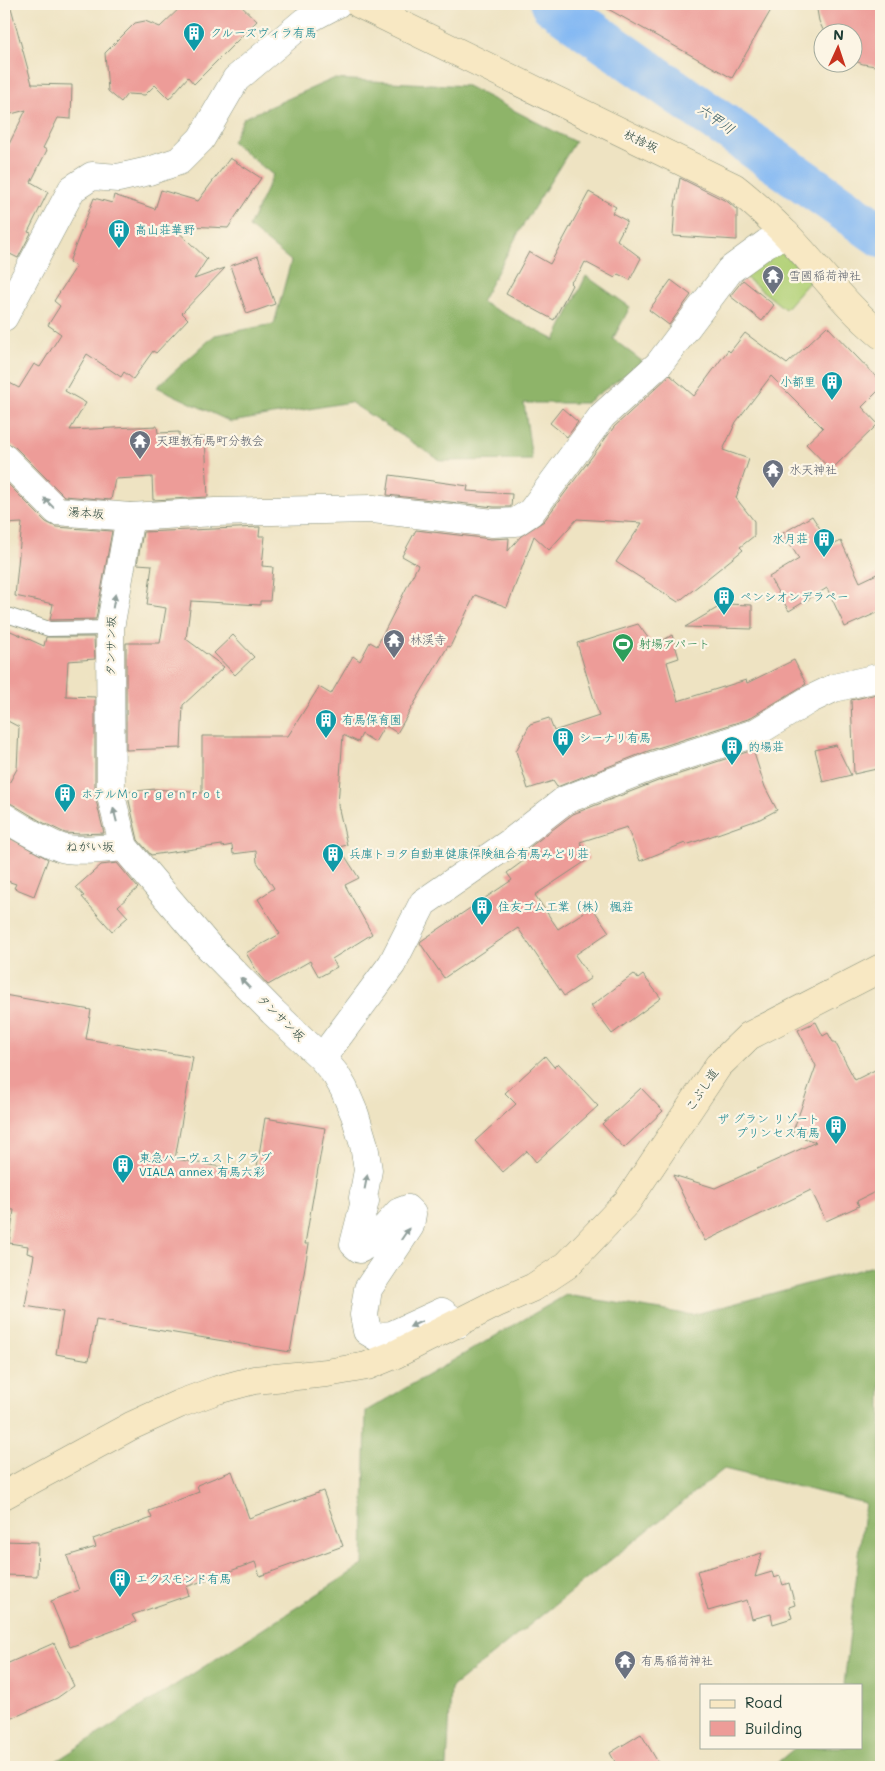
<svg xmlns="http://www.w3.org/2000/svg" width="885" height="1771" viewBox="0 0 885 1771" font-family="Mali,'Klee One',sans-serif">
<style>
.green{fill:#b3d279;stroke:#698856}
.forest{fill:#8eb469;stroke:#56784e}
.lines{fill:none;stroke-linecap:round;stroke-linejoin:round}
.river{stroke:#85b9f3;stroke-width:44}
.building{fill:#ed9c98}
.lane-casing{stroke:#86907b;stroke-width:16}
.street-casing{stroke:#86907b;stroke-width:29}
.secondary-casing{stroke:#86907b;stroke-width:29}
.lane{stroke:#fff;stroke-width:14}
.street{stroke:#fff;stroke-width:28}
.secondary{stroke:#f8e8c3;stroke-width:28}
.oneway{fill:#8f9e9a}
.labels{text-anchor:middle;stroke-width:4.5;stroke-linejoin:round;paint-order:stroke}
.culture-label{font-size:12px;fill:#0d838f;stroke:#fcf5e5;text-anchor:start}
.street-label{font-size:12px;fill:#1f3d34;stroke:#fcf5e5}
.worship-label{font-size:12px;fill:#5b616d;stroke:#fcf5e5;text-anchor:start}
.leisure-label{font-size:12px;fill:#27864d;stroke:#fcf5e5;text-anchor:start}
.water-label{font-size:14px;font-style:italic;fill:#385c64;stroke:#fcf5e5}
</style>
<rect width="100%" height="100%" fill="#fcf5e5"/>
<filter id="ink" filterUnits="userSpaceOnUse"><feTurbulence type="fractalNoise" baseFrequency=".02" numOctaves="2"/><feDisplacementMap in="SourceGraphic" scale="10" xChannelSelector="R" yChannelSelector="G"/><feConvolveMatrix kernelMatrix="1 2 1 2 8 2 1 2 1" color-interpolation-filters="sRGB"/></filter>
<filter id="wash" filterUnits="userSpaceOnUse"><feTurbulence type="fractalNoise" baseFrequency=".0096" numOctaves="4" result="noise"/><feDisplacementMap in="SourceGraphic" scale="20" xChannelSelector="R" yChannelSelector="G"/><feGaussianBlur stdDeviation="1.12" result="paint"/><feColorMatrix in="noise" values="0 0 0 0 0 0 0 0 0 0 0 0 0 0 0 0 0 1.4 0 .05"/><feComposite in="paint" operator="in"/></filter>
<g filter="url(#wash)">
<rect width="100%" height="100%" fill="#eee3c2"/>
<!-- green -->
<path class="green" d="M 778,250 L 796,265 L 793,268 L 810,281 L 785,309 L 745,277 L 769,251 Z"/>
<!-- forest -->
<g class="forest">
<path d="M 333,79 L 467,86 L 575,142 L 520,230 L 481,302 L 555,340 L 586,276 L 630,307 L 613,339 L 643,362 L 586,403 L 524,403 L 532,460 L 441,461 L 350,402 L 231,422 L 157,387 L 215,335 L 274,324 L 291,261 L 249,227 L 273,175 L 232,142 L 244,118 Z"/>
<path d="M 881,1264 L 881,1767 L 772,1767 L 796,1747 L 861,1747 L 861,1685 L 844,1685 L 865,1503 L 724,1469 L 451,1688 L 447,1767 L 47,1767 L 363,1565 L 366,1411 L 566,1295 L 692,1315 Z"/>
</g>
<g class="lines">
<!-- river -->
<path class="river" d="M 552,4 L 719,122 L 881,235"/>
</g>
<g id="blocks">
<!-- building -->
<g class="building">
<path d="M 4,4 L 10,4 L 32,84 L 72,85 L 71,119 L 58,118 L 43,148 L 47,150 L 31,182 L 48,192 L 28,232 L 31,233 L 18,258 L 4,251 L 4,154 L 26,110 L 4,116 Z"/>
<path d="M 184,4 L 239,4 L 257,21 L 194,84 L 188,77 L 169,99 L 155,85 L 145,95 L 127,94 L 121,102 L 108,91 L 105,53 L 135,23 L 145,21 L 160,27 Z"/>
<path d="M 599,4 L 759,4 L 771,10 L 732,78 Z"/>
<path d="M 816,4 L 881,4 L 881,67 L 863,64 L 852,60 L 852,32 L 824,32 L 819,21 Z"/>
<path d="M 230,158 L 261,178 L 228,228 L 171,225 L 207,259 L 194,279 L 225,268 L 182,313 L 188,319 L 156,353 L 153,351 L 133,379 L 124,372 L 121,377 L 87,354 L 65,391 L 86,403 L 70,430 L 157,426 L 158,433 L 179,432 L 179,438 L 205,437 L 208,497 L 153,500 L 152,477 L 115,479 L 111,500 L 64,496 L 15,447 L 8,443 L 4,443 L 4,380 L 19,388 L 34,364 L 40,367 L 61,334 L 48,325 L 60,306 L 54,301 L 76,267 L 69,262 L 94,198 L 112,203 L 114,195 L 155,209 L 161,190 L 198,201 Z"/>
<path d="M 680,178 L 728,202 L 737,210 L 737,240 L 673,236 L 675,205 Z"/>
<path d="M 589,192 L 616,207 L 612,213 L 627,221 L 617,240 L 641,258 L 630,280 L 618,274 L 615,278 L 585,262 L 580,272 L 570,283 L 572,285 L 554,320 L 506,294 L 529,252 L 550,264 Z"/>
<path d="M 258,256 L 275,304 L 247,314 L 230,266 Z"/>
<path d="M 671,280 L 691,295 L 669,325 L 649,310 Z"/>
<path d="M 743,280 L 774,305 L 762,321 L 730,296 Z"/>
<path d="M 827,326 L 881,382 L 881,388 L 862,407 L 878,424 L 831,470 L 806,444 L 823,428 L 771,376 L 736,422 L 723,450 L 749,459 L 736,498 L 754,521 L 754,536 L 740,547 L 743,550 L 678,602 L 616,562 L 642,523 L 577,519 L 549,550 L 534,536 L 507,607 L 475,595 L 450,647 L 448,646 L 397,733 L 385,725 L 375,742 L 362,734 L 358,742 L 343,735 L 338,805 L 347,845 L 339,847 L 359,878 L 345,885 L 372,934 L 332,959 L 337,967 L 319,977 L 310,961 L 268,985 L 259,975 L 246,953 L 280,934 L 258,899 L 274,888 L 257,862 L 256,851 L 233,854 L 232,845 L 222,847 L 222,845 L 151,855 L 138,840 L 127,792 L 155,789 L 202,793 L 202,736 L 288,736 L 319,687 L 331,694 L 353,656 L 360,661 L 370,642 L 377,646 L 418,565 L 402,556 L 416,530 L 491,539 L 509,538 L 508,551 L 521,536 L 544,521 L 614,427 L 670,375 L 694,396 L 728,350 L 730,352 L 745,333 L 787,364 Z"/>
<path d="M 562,408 L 578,422 L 567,437 L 550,423 Z"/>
<path d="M 390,475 L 468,486 L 467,491 L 512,494 L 511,507 L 494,507 L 387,495 Z"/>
<path d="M 4,480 L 46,522 L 56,527 L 112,531 L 96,619 L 50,620 L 53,604 L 15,596 L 22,523 L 4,524 Z"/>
<path d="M 812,516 L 831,546 L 841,541 L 860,582 L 881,572 L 881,611 L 845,627 L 827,588 L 789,611 L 769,577 L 799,559 L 783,533 Z"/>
<path d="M 260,527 L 259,536 L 265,536 L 262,566 L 273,567 L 270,601 L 260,601 L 260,605 L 191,601 L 186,639 L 224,667 L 183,705 L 181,748 L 126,750 L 126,643 L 160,643 L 166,608 L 147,605 L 152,565 L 137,564 L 143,532 Z"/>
<path d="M 724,604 L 752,605 L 752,629 L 685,627 Z"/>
<path d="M 638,624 L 654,646 L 672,635 L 679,658 L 667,662 L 678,701 L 746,680 L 747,683 L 794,660 L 806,684 L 748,719 L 648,751 L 557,787 L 553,781 L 528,789 L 516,751 L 530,724 L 549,718 L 554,731 L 599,716 L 577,643 Z"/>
<path d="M 4,628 L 44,646 L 46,637 L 94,637 L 95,659 L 68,661 L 66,696 L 95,697 L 95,796 L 104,833 L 80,834 L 65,833 L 42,822 L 12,804 L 4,802 L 4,792 L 17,769 L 19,727 L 4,719 Z"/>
<path d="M 233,635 L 254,657 L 235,675 L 214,653 Z"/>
<path d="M 881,693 L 881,768 L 854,774 L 851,700 Z"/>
<path d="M 836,745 L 851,775 L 823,782 L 815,750 Z"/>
<path d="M 753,750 L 765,787 L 777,810 L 760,819 L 686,845 L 685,843 L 640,861 L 627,827 L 580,842 L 589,859 L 535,895 L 558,929 L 592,907 L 609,932 L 575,955 L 591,978 L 564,996 L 518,928 L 444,978 L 420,943 L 421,941 L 512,880 L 507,873 L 526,859 L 522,853 L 573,814 L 658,781 Z"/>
<path d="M 4,835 L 48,859 L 34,896 L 14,888 L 16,884 L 4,880 Z"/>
<path d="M 117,863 L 138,888 L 118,906 L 128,917 L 112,931 L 82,897 L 84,896 L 76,887 L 101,865 Z"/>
<path d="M 634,974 L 638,979 L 643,975 L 661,998 L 612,1034 L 591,1006 Z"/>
<path d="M 4,995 L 91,1010 L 86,1039 L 193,1057 L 175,1159 L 256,1173 L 265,1118 L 325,1128 L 305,1244 L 309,1244 L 290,1352 L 96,1320 L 89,1360 L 56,1354 L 63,1312 L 25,1306 L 34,1255 L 27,1253 L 28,1246 L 9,1243 L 14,1210 L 4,1209 Z"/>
<path d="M 816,1022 L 823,1036 L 828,1033 L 833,1042 L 835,1042 L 855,1080 L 881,1067 L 881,1189 L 857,1201 L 859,1206 L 826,1221 L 811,1190 L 705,1241 L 673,1175 L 715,1188 L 816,1142 L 792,1134 L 816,1066 L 798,1030 Z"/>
<path d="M 545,1056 L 554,1067 L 558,1063 L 598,1106 L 536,1162 L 527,1151 L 503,1172 L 475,1141 L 516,1104 L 505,1093 Z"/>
<path d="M 641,1088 L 663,1111 L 624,1148 L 602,1124 Z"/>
<path d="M 232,1471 L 249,1518 L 323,1491 L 343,1546 L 260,1576 L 255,1562 L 186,1587 L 189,1595 L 132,1615 L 136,1622 L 70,1647 L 51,1601 L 79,1590 L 67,1556 L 96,1547 L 93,1539 L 152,1518 L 149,1511 L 199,1492 L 197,1485 Z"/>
<path d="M 4,1541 L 38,1542 L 37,1576 L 4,1575 Z"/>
<path d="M 762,1553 L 755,1577 L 772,1572 L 774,1578 L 780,1576 L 783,1585 L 789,1583 L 795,1605 L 789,1607 L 792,1618 L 773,1624 L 771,1614 L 752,1619 L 747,1600 L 708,1611 L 697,1571 Z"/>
<path d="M 54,1643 L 74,1686 L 57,1698 L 4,1722 L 4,1665 Z"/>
<path d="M 641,1734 L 661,1767 L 618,1767 L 610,1753 Z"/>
</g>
</g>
</g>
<g filter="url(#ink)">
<use href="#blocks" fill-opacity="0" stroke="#86907b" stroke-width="1"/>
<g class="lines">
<!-- lane casing -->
<g class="lane-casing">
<path id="lane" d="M 4,614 L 49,629 L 110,628"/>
</g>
<!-- street casing -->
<g class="street-casing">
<g id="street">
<path d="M 4,317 L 72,189 L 92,176 L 118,178 L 149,171 L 179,161 L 201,139 L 236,79 L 305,21 L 337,4"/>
<path d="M 4,458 L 57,511 L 130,517 L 215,512 L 373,509 L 493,523 L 516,522 L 531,512 L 602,416 L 659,364 L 730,270 L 767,243 L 786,234"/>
<path d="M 130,517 L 110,628 L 111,796 L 124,847 L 208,946 L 273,1012 L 322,1058 L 336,1075 L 344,1089 L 355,1115 L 364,1145 L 368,1170 L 363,1198 L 365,1201 L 354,1244 L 360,1249 L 376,1238 L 399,1212 L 407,1209 L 412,1214 L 410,1226 L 368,1289 L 364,1315 L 367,1331 L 377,1337 L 392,1335 L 442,1312 L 458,1324"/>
<path d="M 4,817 C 16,825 53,847 66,849 C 85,851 104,849 124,847"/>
<path d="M 322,1058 L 392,964 L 423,903 L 511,842 L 565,800 L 653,766 L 755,733 L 809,700 L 834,688 L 881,677"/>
</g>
</g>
<!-- secondary casing -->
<g class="secondary-casing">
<g id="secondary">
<path d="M 359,4 L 734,187 C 752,201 769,217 786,234 C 818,267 845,306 881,335"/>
<path d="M 4,1495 L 131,1426 L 179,1404 L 217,1390 L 254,1380 L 327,1373 L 367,1366 L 396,1354 L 495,1304 L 534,1287 L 567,1265 L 627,1202 L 718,1066 L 749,1036 L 881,968"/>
</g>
</g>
<!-- lane -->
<use href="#lane" class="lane"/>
<!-- street -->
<use href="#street" class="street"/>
<!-- secondary -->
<use href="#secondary" class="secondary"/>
</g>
<!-- one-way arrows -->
<defs><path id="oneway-solid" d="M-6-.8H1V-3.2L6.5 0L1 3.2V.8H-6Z" transform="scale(1.25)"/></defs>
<g class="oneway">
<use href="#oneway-solid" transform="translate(49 503) rotate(-134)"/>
<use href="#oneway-solid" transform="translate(114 601) rotate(-80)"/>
<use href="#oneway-solid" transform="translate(115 815) rotate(-104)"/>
<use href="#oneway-solid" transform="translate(245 983) rotate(-134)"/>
<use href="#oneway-solid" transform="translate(366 1182) rotate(-79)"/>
<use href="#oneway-solid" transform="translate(405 1234) rotate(-56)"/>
<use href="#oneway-solid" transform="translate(416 1324) rotate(155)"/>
</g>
</g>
<!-- icons -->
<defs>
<g id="building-pin" transform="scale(1.125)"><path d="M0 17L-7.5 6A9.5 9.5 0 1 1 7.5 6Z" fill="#0f9aa8" stroke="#fcf5e5"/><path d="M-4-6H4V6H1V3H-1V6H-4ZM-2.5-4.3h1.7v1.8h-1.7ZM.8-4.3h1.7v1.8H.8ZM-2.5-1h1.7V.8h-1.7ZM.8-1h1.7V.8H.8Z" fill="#fff"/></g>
<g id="temple-pin" transform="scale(1.125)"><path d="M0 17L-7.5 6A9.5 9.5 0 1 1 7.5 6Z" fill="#6b7280" stroke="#fcf5e5"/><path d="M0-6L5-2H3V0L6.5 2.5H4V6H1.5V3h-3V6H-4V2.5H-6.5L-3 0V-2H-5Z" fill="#fff"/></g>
<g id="stadium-pin" transform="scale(1.125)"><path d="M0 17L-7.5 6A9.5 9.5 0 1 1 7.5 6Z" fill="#2e9e5b" stroke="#fcf5e5"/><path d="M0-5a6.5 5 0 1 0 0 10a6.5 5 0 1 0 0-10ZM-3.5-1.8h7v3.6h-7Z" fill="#fff"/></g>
</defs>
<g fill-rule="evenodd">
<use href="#building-pin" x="194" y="33"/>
<use href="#building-pin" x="119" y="230"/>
<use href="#temple-pin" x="773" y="276"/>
<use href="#building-pin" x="832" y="382"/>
<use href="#temple-pin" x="140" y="441"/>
<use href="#temple-pin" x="773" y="470"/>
<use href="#building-pin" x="824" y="539"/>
<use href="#building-pin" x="724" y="597"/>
<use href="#temple-pin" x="394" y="640"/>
<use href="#stadium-pin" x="623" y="644"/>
<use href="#building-pin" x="326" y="720"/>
<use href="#building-pin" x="563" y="738"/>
<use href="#building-pin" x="732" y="747"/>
<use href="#building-pin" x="65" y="794"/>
<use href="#building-pin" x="333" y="854"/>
<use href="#building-pin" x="482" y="907"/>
<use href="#building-pin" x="836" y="1126"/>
<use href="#building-pin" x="123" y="1165"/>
<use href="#building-pin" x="120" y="1579"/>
<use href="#temple-pin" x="625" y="1661"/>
</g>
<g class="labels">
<!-- culture labels -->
<g class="culture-label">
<text x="210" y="37">クルーズヴィラ有馬</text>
<text x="135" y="234">高山荘華野</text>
<text x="816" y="386" text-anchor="end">小都里</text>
<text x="808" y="543" text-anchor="end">水月荘</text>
<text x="740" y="601">ペンシオンデラペー</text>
<text x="342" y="724">有馬保育園</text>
<text x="579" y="742">シーナリ有馬</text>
<text x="748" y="751">的場荘</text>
<text x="81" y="798">ホテルＭｏｒｇｅｎｒｏｔ</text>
<text x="349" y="858">兵庫トヨタ自動車健康保険組合有馬みどり荘</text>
<text x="498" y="911">住友ゴム工業（株） 楓荘</text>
<text x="820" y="1123" text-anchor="end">ザ グラン リゾート<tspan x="820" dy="14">プリンセス有馬</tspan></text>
<text x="139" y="1162">東急ハーヴェストクラブ<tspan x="139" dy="14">VIALA annex 有馬六彩</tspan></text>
<text x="136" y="1583">エクスモンド有馬</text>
</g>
<!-- street labels -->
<g class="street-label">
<text transform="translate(641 141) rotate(26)" y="4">杖捨坂</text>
<text transform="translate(86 513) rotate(5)" y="4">湯本坂</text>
<text transform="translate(111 646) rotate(-89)" y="4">タンサン坂</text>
<text x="90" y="851">ねがい坂</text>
<text transform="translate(281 1018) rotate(44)" y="4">タンサン坂</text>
<text transform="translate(702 1090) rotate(-56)" y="4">こぶし道</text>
</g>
<!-- worship labels -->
<g class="worship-label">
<text x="789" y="280">雪國稲荷神社</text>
<text x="156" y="445">天理教有馬町分教会</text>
<text x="789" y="474">水天神社</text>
<text x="410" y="644">林渓寺</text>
<text x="641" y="1665">有馬稲荷神社</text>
</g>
<!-- leisure labels -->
<g class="leisure-label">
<text x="639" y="648">射場アパート</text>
</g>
<!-- water labels -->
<g class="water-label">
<text transform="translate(716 119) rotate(35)" y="5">六甲川</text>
</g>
</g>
<!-- margin -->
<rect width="885" height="1771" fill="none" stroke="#fcf5e5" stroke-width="20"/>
<!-- legend -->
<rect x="700" y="1684" width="162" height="65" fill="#fcf5e5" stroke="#a4ab9e"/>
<rect x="710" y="1700" width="25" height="8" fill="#f8e8c3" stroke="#a4ab9e"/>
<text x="745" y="1708" font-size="15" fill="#1f3d34">Road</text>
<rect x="710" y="1721" width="25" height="15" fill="#ed9c98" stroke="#a4ab9e"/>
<text x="745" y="1734" font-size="15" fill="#1f3d34">Building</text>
<!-- north arrow -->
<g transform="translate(838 48) rotate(3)"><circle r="24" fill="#fcf5e5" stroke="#a4ab9e"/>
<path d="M0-4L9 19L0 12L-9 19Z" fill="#c8321e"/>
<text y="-8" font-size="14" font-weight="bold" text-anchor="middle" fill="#1f3d34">N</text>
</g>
</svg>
